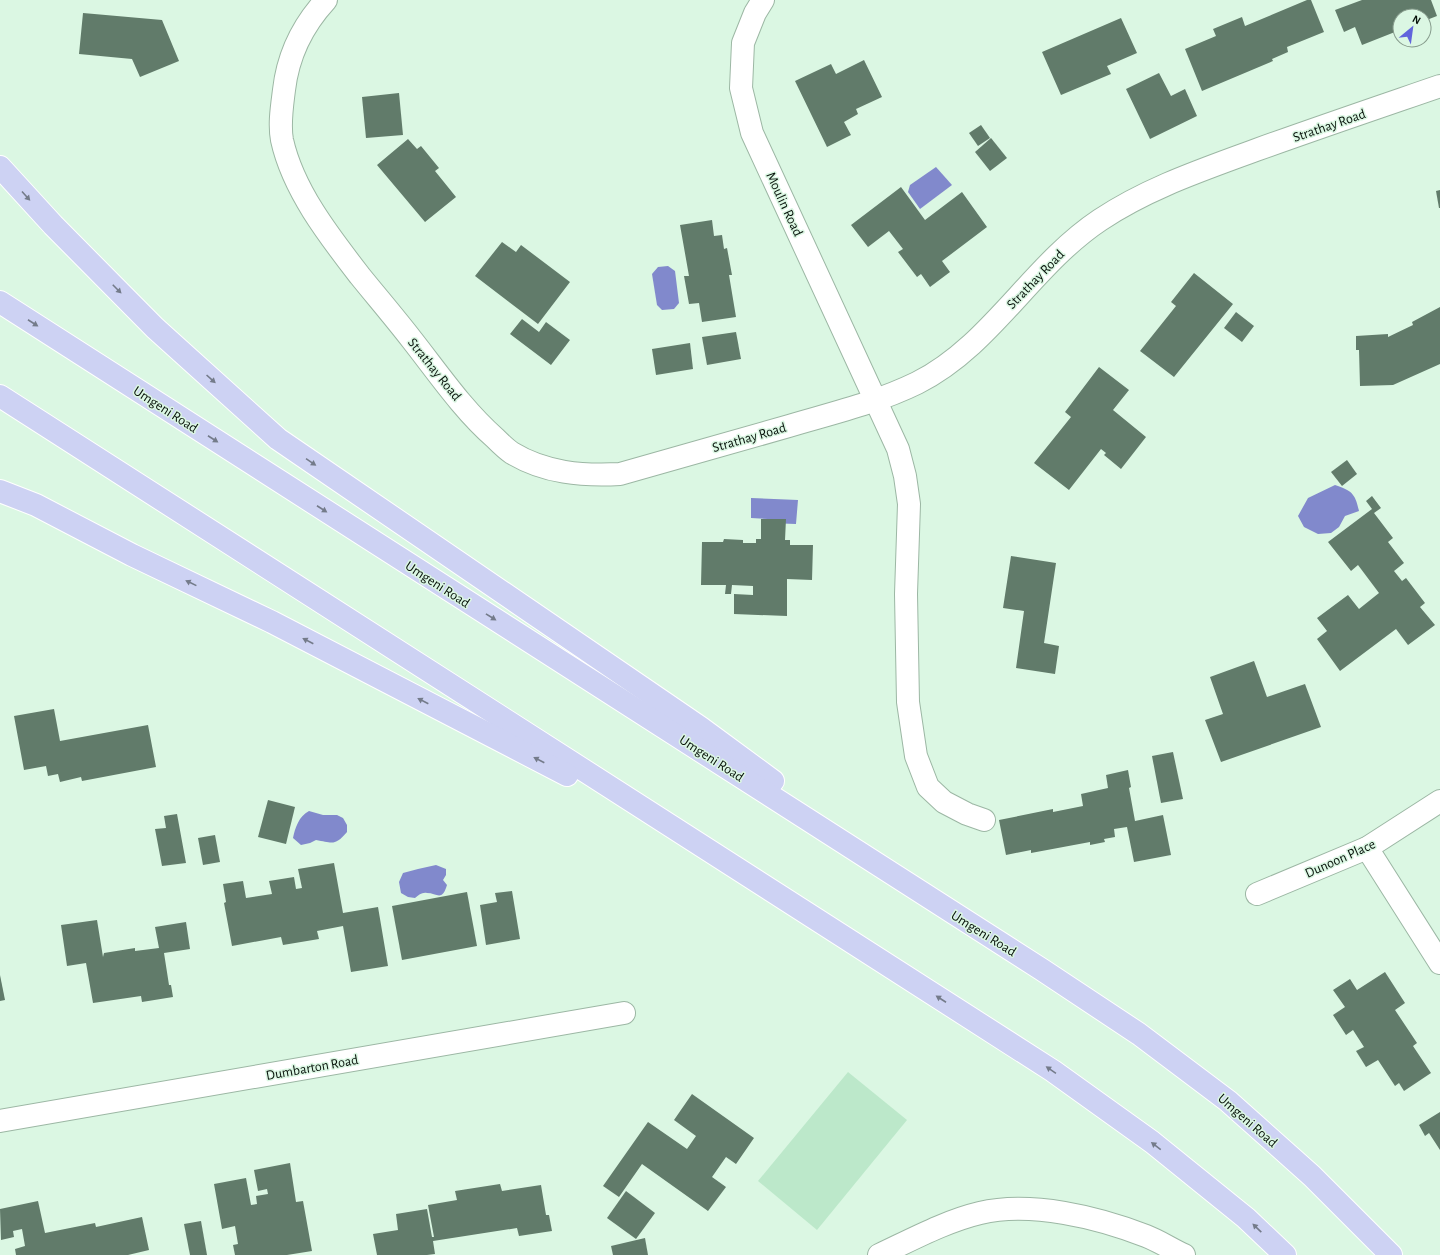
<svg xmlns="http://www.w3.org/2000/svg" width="1440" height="1255" viewBox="0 0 1440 1255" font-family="'Alegreya Sans',sans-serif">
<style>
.green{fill:#bce8ca}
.water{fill:#8189cc}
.building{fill:#617b6a}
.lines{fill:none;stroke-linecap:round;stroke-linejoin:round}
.street-casing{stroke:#9cb7a4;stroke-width:24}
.highway-casing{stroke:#fff;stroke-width:24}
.street{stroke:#fff;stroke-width:22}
.highway{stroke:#cdd2f3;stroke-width:22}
.oneway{fill:#747b8a}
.labels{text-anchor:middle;stroke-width:3;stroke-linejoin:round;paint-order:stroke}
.street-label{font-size:14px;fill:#07110a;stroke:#dbf7e3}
</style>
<rect width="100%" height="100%" fill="#dbf7e3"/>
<!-- green -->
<path class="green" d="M 848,1072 L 907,1120 L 817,1230 L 758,1181 Z"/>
<!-- water -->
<g class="water">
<path d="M 936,167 L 952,185 L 920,209 L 908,192 L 910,185 Z"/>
<path d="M 668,266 L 675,271 L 679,303 L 674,309 L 662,310 L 657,305 L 652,274 L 658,267 Z"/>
<path d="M 1335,485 C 1352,491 1355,493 1359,511 L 1345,516 L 1339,527 L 1331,533 L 1318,534 L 1304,527 L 1298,516 L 1308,498 Z"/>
<path d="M 751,498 L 798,500 L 796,524 L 768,523 L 768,519 L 751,518 Z"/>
<path d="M 309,811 L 323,815 L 337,815 L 343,818 L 347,825 L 347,832 C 335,846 333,843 316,840 L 310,843 L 301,845 L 293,838 C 295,828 299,816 309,811 Z"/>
<path d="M 436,865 L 446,869 L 446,875 L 443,880 L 447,885 C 442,902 437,893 427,893 C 422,892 419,895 415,898 L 408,897 L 401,893 L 399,882 L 403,873 L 418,869 Z"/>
</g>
<!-- building -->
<g class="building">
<path d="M 1307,0 L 1311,0 L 1324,32 L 1287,47 L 1288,52 L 1272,59 L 1273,61 L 1202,91 L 1185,49 L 1216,36 L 1213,29 L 1242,17 L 1245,26 Z"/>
<path d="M 1362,0 L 1431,0 L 1437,16 L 1424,21 L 1424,16 L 1400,16 L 1400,30 L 1362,45 L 1355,27 L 1344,32 L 1335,10 Z"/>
<path d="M 83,13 L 162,20 L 179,61 L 140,77 L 132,59 L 79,54 Z"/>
<path d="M 1121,18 L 1137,53 L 1107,66 L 1111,74 L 1061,95 L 1042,52 Z"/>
<path d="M 864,60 L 882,97 L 856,109 L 858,114 L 844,122 L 851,135 L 827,147 L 795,81 L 831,64 L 836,74 Z"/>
<path d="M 1159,73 L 1171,96 L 1185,89 L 1197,116 L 1150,139 L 1126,89 Z"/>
<path d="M 399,93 L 403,135 L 366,138 L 362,97 Z"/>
<path d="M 981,125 L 990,138 L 978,146 L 969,133 Z"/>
<path d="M 991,138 L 1007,158 L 990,171 L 975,152 Z"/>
<path d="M 408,139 L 417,149 L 421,146 L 439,168 L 435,171 L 456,197 L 425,222 L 377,165 Z"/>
<path d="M 901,187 L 925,220 L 962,192 L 987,227 L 942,261 L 950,272 L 930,287 L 921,274 L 917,277 L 898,252 L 903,249 L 889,231 L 868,247 L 851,225 Z"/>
<path d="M 1440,190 L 1440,208 L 1439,208 L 1436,191 Z"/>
<path d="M 712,220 L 714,236 L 722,235 L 724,249 L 727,248 L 732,275 L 729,275 L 736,317 L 702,322 L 699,303 L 689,304 L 684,276 L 689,276 L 680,225 Z"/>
<path d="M 502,242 L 516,252 L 521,245 L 570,282 L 538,324 L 475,276 Z"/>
<path d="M 1194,273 L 1233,304 L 1174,377 L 1140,351 L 1176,306 L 1171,302 Z"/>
<path d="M 1440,307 L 1440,364 L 1393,385 L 1360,386 L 1359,350 L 1356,350 L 1356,336 L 1388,334 L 1388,337 L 1413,325 L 1412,322 Z"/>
<path d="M 1236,312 L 1254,326 L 1242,342 L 1224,328 Z"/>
<path d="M 522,319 L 539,332 L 546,322 L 570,340 L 551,365 L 510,334 Z"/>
<path d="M 736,332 L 741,359 L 707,365 L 702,337 Z"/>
<path d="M 690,343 L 693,369 L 656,375 L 652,349 Z"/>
<path d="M 1099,367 L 1129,390 L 1113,410 L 1146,437 L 1121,469 L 1104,455 L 1106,453 L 1101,449 L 1069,490 L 1034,463 L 1071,417 L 1065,412 Z"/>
<path d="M 1347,460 L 1357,474 L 1342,486 L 1331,472 Z"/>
<path d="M 1372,496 L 1381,508 L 1374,513 L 1393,538 L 1388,542 L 1404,563 L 1394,571 L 1402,581 L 1406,578 L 1425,603 L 1420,607 L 1435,625 L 1408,645 L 1396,629 L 1340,671 L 1317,639 L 1327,631 L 1317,618 L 1348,595 L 1359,609 L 1379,593 L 1358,565 L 1351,571 L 1328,542 L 1372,509 L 1366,501 Z"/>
<path d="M 761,519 L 786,519 L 785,540 L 790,540 L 790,545 L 813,545 L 812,580 L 787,579 L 787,616 L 734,614 L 734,594 L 753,595 L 753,586 L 732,585 L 731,594 L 725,594 L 726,585 L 701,585 L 702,542 L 723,542 L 724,539 L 743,540 L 743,543 L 756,543 L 756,539 L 761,539 Z"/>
<path d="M 1011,556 L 1056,563 L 1044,643 L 1059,646 L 1055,674 L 1016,668 L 1024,611 L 1003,608 Z"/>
<path d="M 1254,661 L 1267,697 L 1305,684 L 1321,727 L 1221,762 L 1205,720 L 1223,714 L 1210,677 Z"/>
<path d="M 54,709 L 60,741 L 148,725 L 156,767 L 82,781 L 81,777 L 60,782 L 58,774 L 48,776 L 46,766 L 24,770 L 14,716 Z"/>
<path d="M 1173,752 L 1183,799 L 1161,803 L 1152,756 Z"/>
<path d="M 1128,770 L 1131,787 L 1129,788 L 1135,821 L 1163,815 L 1171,855 L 1134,862 L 1127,827 L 1114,829 L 1115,837 L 1104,839 L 1105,842 L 1090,845 L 1090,842 L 1031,853 L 1031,850 L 1006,855 L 999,820 L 1053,809 L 1053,812 L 1083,806 L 1081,794 L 1108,788 L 1106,775 Z"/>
<path d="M 268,800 L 295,807 L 286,844 L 258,837 Z"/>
<path d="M 177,814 L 186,863 L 162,866 L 155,829 L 166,828 L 164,816 Z"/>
<path d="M 215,835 L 220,862 L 203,865 L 198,838 Z"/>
<path d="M 334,863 L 343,913 L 378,907 L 388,966 L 351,972 L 343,926 L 317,931 L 319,939 L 283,945 L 281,937 L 232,946 L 224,903 L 226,902 L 223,884 L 243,881 L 246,898 L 272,894 L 269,881 L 294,877 L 296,889 L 302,888 L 298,869 Z"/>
<path d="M 512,891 L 520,939 L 486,945 L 480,905 L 497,902 L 495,893 Z"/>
<path d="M 467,892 L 477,946 L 402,960 L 392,906 Z"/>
<path d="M 97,920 L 103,957 L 104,953 L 135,948 L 135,951 L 159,948 L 155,927 L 186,922 L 190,949 L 164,953 L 169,985 L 171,985 L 173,997 L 142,1002 L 141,996 L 93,1003 L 86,963 L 67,966 L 61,925 Z"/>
<path d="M 1385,972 L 1405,1003 L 1395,1010 L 1417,1043 L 1413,1046 L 1431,1073 L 1404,1091 L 1399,1083 L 1395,1086 L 1378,1060 L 1366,1067 L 1356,1051 L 1364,1047 L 1353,1030 L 1346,1035 L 1333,1015 L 1345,1007 L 1333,990 L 1350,979 L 1357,990 Z"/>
<path d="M 0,975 L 5,1000 L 0,1001 Z"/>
<path d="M 692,1094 L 754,1138 L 736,1164 L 726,1157 L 712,1177 L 726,1187 L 708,1211 L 642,1164 L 619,1197 L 603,1186 L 648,1122 L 687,1149 L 696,1136 L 674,1120 Z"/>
<path d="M 1440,1112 L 1440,1150 L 1429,1133 L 1425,1136 L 1419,1125 Z"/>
<path d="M 290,1163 L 296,1202 L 303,1201 L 312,1251 L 287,1255 L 235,1255 L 233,1245 L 238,1244 L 235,1226 L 222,1229 L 214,1184 L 246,1178 L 251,1205 L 257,1204 L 256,1196 L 268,1194 L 267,1189 L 258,1191 L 254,1170 Z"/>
<path d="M 500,1184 L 502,1191 L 541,1185 L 546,1215 L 549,1215 L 552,1231 L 519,1236 L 517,1228 L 433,1241 L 435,1254 L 427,1255 L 377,1255 L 373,1234 L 398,1230 L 396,1214 L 427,1209 L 432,1237 L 434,1237 L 428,1205 L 457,1200 L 455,1191 Z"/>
<path d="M 626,1191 L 655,1213 L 636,1239 L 607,1218 Z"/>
<path d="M 38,1201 L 45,1233 L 95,1223 L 96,1227 L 142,1217 L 149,1250 L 128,1255 L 16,1255 L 15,1249 L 25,1246 L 22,1229 L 13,1231 L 14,1237 L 1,1240 L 0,1209 Z"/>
<path d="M 201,1221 L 207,1255 L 190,1255 L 184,1224 Z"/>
<path d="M 645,1238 L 648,1255 L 613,1255 L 611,1246 Z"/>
</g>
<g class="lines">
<!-- street casing -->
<g class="street-casing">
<g id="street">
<path d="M 326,0 C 302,26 288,55 284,90 C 282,106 279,124 282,140 C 293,190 329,236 360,276 C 377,297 395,318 412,340 C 438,373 463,410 495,438 C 500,443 506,449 512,453 C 545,473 582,476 620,474 C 676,458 733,442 789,426 C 833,413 876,403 917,383 C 991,346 1031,266 1100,220 C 1148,188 1202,170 1256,150 C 1317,128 1379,107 1440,86"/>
<path d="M 763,0 L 755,13 L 743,43 L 741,88 L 752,133 L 898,449 L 905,476 L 909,504 L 906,594 L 908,702 L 916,756 L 928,787 L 944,802 L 967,814 L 984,820"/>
<path d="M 1367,848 L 1440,963"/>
<path d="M 1257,894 L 1367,848 L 1440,801"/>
<path d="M 0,1121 L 624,1013"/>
<path d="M 879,1255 C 911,1240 946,1221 980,1213 C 1031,1201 1097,1217 1146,1236 C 1159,1241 1171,1249 1184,1255"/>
</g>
</g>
<!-- highway casing -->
<g class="highway-casing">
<g id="highway">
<path d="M 0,167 L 53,225 L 155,328 L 278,439 L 701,728 L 773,781"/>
<path d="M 0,302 L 1041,969 L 1139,1034 L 1228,1101 L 1312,1176 L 1391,1255"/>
<path d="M 0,396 L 1053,1071 L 1152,1142 L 1246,1218 L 1285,1255"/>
<path d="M 0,491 L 36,505 L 132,555 L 272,622 L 567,775"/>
</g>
</g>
<!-- street -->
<use href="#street" class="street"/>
<!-- highway -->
<use href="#highway" class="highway"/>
</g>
<!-- one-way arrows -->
<defs><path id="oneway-solid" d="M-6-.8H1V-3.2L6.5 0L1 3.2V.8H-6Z"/></defs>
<g class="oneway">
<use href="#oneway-solid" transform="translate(26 196) rotate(48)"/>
<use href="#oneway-solid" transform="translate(117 289) rotate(45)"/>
<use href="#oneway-solid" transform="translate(33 323) rotate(33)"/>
<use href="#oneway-solid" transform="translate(211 379) rotate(42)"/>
<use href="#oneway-solid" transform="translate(213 439) rotate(33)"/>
<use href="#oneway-solid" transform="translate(311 462) rotate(34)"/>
<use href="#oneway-solid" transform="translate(322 509) rotate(33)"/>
<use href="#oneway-solid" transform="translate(191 583) rotate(-154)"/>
<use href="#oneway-solid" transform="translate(491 617) rotate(32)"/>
<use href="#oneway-solid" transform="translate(308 641) rotate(-153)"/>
<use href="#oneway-solid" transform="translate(423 701) rotate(-153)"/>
<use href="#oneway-solid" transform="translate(539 760) rotate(-153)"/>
<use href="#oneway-solid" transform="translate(941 999) rotate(-147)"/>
<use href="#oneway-solid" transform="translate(1051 1070) rotate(-146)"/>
<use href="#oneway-solid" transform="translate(1156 1146) rotate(-142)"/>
<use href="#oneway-solid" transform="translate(1257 1228) rotate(-136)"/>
</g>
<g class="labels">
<!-- street labels -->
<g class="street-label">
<text transform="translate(1329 125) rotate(-19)" y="5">Strathay Road</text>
<text transform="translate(785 204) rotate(65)" y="5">Moulin Road</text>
<text transform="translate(1035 279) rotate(-46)" y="5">Strathay Road</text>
<text transform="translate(435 369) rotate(51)" y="5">Strathay Road</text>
<text transform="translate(166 409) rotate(33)" y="5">Umgeni Road</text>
<text transform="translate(749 437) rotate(-16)" y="5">Strathay Road</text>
<text transform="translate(438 584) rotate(33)" y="5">Umgeni Road</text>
<text transform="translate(712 758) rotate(33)" y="5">Umgeni Road</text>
<text transform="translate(1340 858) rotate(-24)" y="5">Dunoon Place</text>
<text transform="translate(984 933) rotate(32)" y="5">Umgeni Road</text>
<text transform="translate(312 1067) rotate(-10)" y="5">Dumbarton Road</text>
<text transform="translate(1248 1120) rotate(41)" y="5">Umgeni Road</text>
</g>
</g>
<!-- north arrow -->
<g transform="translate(1412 28) rotate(29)"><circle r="19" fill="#dbf7e3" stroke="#869b8c"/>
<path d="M0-3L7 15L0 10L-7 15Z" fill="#6164dc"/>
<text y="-6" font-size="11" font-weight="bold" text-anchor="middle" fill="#07110a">N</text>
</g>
</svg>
